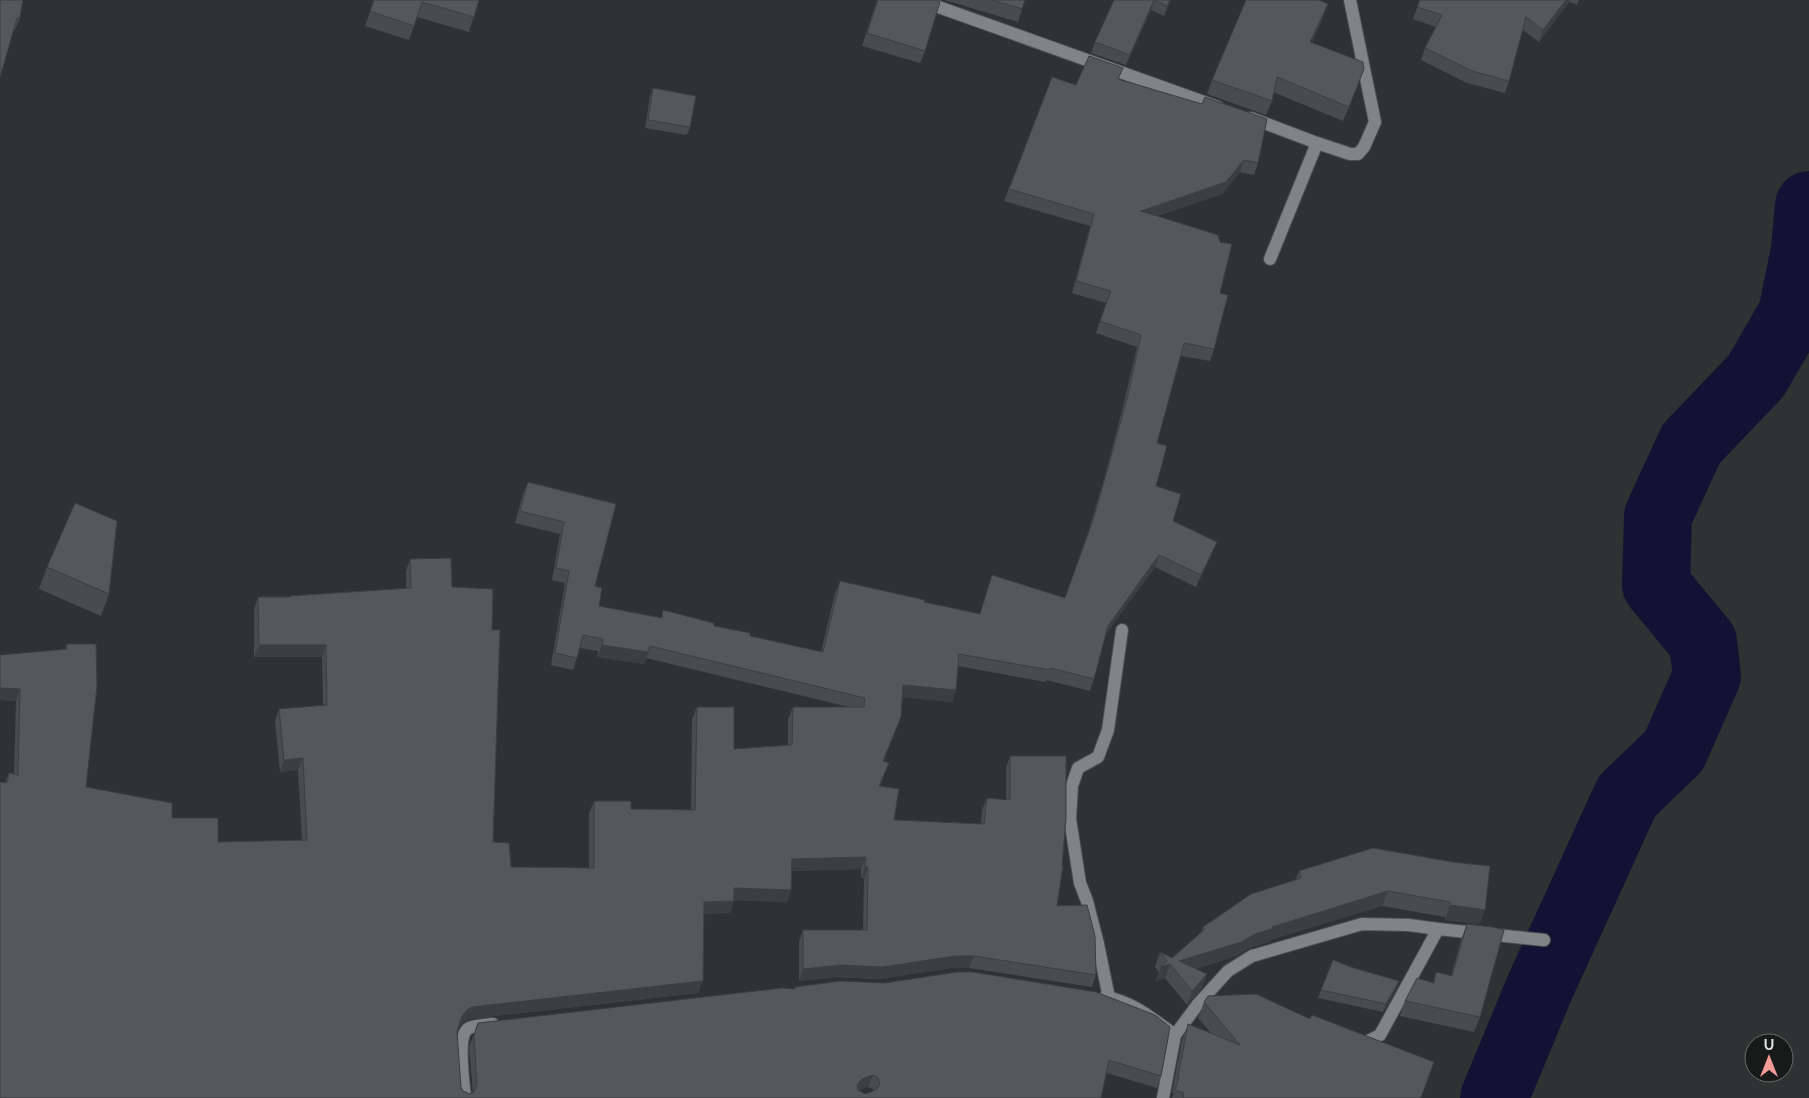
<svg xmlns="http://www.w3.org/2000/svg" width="1809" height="1098" viewBox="0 0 1809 1098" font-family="Raleway,sans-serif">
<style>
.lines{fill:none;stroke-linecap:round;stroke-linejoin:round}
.river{stroke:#131234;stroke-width:68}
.minor-casing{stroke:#4c4f50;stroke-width:14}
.minor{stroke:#7f8485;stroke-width:12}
.wall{fill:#494c4d;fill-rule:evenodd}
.shaded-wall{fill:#3c3e3f}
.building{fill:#55585a;stroke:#3c3e3f;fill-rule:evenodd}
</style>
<rect width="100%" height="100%" fill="#2e3233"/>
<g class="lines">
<!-- river -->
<path class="river" d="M 1494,1098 L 1540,987 L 1627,796 L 1674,751 L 1707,676 L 1703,642 L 1656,585 L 1658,516 L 1691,444 L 1756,376 L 1792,314 L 1805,250 L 1809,205"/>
<!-- minor casing -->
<g class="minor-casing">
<g id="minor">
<path d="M 919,0 L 1218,107"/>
<path d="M 1251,118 L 1317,143 L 1270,259"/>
<path d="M 1317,143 L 1350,154 L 1358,154 L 1364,147 L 1375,122 L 1350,0"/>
<path d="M 1105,997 C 1132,1001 1154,1020 1175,1035"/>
<path d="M 1109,998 L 1098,944 L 1087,901 L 1080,883 L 1070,819 L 1072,786 L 1078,768 L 1098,757 L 1108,730 L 1122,630"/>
<path d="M 1198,1004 L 1228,971 L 1252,956 L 1362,924 L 1409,925 L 1438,929"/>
<path d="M 1359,1042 L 1366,1042 L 1380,1035 L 1438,929 L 1544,940"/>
<path d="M 465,1098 C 464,1084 456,1035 469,1028 C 475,1025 486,1025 493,1024"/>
<path d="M 1163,1098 L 1175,1035 L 1198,1004 L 1220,1003"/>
</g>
</g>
<!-- minor -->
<use href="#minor" class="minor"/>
</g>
<!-- wall -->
<g class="wall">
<path d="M 0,0 L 20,18 L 15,30 L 14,30 Z"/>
<path d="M 374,0 L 479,0 L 469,32 L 417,17 L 409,40 L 365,26 Z"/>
<path d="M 877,0 L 936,0 L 925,51 L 920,63 L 862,46 Z"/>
<path d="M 945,0 L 1025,0 L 1018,22 Z"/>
<path d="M 1114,0 L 1171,0 L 1164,16 L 1151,10 L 1126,65 L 1091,53 L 1095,42 Z"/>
<path d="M 1420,0 L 1579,0 L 1577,5 L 1569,2 L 1539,42 L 1523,30 L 1509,81 L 1505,93 L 1467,83 L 1421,60 L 1425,48 L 1436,27 L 1413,19 Z"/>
<path d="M 1323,18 L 1312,42 L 1359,83 L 1343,121 L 1273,92 L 1272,101 L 1266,115 L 1207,94 L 1212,80 Z"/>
<path d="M 1052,77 L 1076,85 L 1119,80 L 1258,163 L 1254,175 L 1240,172 L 1222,194 L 1157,216 L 1220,293 L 1214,349 L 1210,361 L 1181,356 L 1157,443 L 1156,486 L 1173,521 L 1212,554 L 1196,587 L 1155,567 L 1105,635 L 1094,679 L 1090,691 L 1046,680 L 1045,682 L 958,666 L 956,690 L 952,702 L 902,697 L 884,761 L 884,775 L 880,787 L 894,820 L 981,824 L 982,810 L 987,798 L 1006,800 L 1006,768 L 1010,756 L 1057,906 L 1096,975 L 1092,987 L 969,968 L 951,968 L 879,979 L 836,977 L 799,981 L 799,942 L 803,930 L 863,930 L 864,879 L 861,879 L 861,869 L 792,871 L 791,890 L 787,902 L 734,900 L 730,913 L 704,914 L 703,981 L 698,993 L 468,1019 L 463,1022 L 459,1026 L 457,1032 L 461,1087 L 463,1091 L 470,1094 L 473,1093 L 469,1047 L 478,1023 L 794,989 L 795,987 L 885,983 L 1161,1076 L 1157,1088 L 1107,1073 L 1101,1098 L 0,1098 L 5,783 L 9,773 L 14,774 L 16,701 L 0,700 L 65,649 L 67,644 L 86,787 L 172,818 L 218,842 L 302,840 L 298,770 L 280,772 L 275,721 L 279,709 L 323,706 L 322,657 L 254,657 L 254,609 L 258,597 L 289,597 L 290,596 L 406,588 L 406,571 L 410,559 L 452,587 L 492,630 L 493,842 L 511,867 L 589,868 L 589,813 L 594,801 L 631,809 L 691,810 L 692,719 L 697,707 L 734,749 L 788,745 L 788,719 L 793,707 L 849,707 L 646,658 L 644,664 L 597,657 L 598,651 L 580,648 L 573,670 L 551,665 L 565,583 L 552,580 L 560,534 L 515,523 L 523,494 L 528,482 L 616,504 L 595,586 L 599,606 L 661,618 L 663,610 L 714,626 L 750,636 L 821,652 L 835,593 L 840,581 L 924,602 L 980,614 L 992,575 L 1065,598 L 1088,532 L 1103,483 L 1123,407 L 1137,347 L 1096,333 L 1106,303 L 1072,293 L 1090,226 L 1004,201 ZM 868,1087 L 873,1089 L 874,1091 L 865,1094 L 859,1090 Z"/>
<path d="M 653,88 L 690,127 L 687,135 L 645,128 L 650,96 Z"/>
<path d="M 47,567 L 109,594 L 101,616 L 39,589 Z"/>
<path d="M 1373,848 L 1480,924 L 1445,920 L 1445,917 L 1382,906 L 1270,940 L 1269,942 L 1249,948 L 1236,956 L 1196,969 L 1207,974 L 1202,988 L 1187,1005 L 1165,978 L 1156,981 L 1159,972 L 1155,967 L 1160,952 L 1172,958 L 1201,933 L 1203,927 L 1296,879 L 1299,871 Z"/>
<path d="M 1467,924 L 1480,1017 L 1474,1032 L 1400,1016 L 1405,1001 L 1433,983 L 1436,972 L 1451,976 L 1461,940 Z"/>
<path d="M 1333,960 L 1396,989 L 1383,1012 L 1318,998 Z"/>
<path d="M 1204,1002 L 1310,1019 L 1434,1062 L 1421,1098 L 1172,1098 L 1174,1093 L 1172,1093 L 1182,1040 L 1188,1024 L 1211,1033 L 1198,1018 Z"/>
</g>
<!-- shaded-wall -->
<g class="shaded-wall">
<path d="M 1154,0 L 1151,10 L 1126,65 L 1130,55 Z"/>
<path d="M 1170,0 L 1171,0 L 1164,16 L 1167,6 Z"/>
<path d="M 1566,0 L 1570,0 L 1539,42 L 1543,30 Z"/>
<path d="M 1328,4 L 1323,18 L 1305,56 L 1310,42 Z"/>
<path d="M 1244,160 L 1240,172 L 1222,194 L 1136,223 L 1141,211 Z"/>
<path d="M 1217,542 L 1212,554 L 1196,587 L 1201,575 Z"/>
<path d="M 1159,555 L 1155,567 L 1103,638 L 1108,626 Z"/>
<path d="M 259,645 L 326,645 L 322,657 L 254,657 Z"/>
<path d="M 602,645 L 648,652 L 644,664 L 597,657 Z"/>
<path d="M 903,685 L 956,690 L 952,702 L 898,697 Z"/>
<path d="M 0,688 L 20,689 L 16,701 L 0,700 Z"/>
<path d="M 303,758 L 298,770 L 280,772 L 284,760 Z"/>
<path d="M 866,857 L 861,869 L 787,871 L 792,859 Z"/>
<path d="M 865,867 L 868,867 L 864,879 L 861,879 Z"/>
<path d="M 734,888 L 791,890 L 787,902 L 729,900 Z"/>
<path d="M 1388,891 L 1382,906 L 1270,940 L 1269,942 L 1249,948 L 1236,956 L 1178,974 L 1179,961 L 1272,927 Z"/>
<path d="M 734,901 L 730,913 L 699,914 L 704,902 Z"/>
<path d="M 1450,905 L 1485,910 L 1480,924 L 1445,920 Z"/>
<path d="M 955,956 L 974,956 L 969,968 L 951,968 L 879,979 L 836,977 L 799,981 L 803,969 L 841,965 Z"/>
<path d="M 1170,964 L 1165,978 L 1156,981 L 1161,967 Z"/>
<path d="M 1207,974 L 1202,988 L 1187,1005 L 1192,991 Z"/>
<path d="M 703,981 L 698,993 L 468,1019 L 463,1022 L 458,1028 L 462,1016 L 467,1010 L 472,1007 Z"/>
<path d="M 1399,981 L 1396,989 L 1383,1012 L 1386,1004 Z"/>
<path d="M 873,1075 L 868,1087 L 857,1091 L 857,1085 L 862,1079 Z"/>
</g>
<!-- building -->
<g class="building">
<path d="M 0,0 L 23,0 L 20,18 L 17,18 L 0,78 Z"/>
<path d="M 374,0 L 479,0 L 474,17 L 422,2 L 414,26 L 370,11 Z"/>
<path d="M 878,0 L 936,0 L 940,2 L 925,51 L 867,33 Z"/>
<path d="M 992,0 L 1025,0 L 1022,9 Z"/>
<path d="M 1114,0 L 1154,0 L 1130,55 L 1095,42 Z"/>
<path d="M 1155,0 L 1170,0 L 1167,6 Z"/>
<path d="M 1246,0 L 1319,0 L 1328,4 L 1310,42 L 1363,62 L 1364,69 L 1349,107 L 1277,77 L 1272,101 L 1212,80 Z"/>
<path d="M 1420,0 L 1566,0 L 1543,30 L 1526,17 L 1509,81 L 1472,71 L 1425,48 L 1442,15 L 1417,7 Z"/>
<path d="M 1089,56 L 1123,68 L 1118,79 L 1202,104 L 1205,97 L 1267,119 L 1258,163 L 1244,160 L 1226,182 L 1141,211 L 1218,235 L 1220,242 L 1232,244 L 1220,293 L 1228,295 L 1214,349 L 1184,343 L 1157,443 L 1167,446 L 1156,486 L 1181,494 L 1173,521 L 1217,542 L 1201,575 L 1159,555 L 1108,626 L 1094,679 L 1050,668 L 1050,670 L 959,654 L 956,690 L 903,685 L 901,717 L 883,761 L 889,763 L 879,786 L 899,789 L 894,820 L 984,824 L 987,798 L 1010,800 L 1010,756 L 1066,756 L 1066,818 L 1062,866 L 1063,866 L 1057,906 L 1087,905 L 1095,936 L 1096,975 L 974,956 L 955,956 L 883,967 L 841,965 L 803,969 L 803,930 L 867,930 L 868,867 L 865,867 L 866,857 L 792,859 L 791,890 L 734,888 L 734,901 L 704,902 L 703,981 L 472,1007 L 467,1010 L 462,1016 L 457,1032 L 461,1087 L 463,1091 L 470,1094 L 474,1092 L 477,1086 L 474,1035 L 478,1023 L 782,988 L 795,989 L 795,987 L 841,981 L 885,983 L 957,972 L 973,972 L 1096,992 L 1155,1015 L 1170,1027 L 1161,1076 L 1109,1060 L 1101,1098 L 0,1098 L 0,782 L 7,783 L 9,773 L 18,775 L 20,689 L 0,688 L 0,655 L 67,649 L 67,644 L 96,644 L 97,686 L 86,787 L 172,803 L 172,818 L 218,818 L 218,842 L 307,840 L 303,758 L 284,760 L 279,709 L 327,705 L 326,645 L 259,645 L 258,597 L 290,597 L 290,596 L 411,588 L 410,559 L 451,558 L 452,587 L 493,589 L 492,630 L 500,630 L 493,842 L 509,843 L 511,867 L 594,868 L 594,801 L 631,801 L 631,809 L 695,810 L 697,707 L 734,707 L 734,749 L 792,745 L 793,707 L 864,707 L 865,698 L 650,646 L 648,652 L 602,645 L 603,639 L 583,635 L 577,658 L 555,653 L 569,571 L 556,568 L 564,522 L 520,511 L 528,482 L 616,504 L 595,586 L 602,588 L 599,606 L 662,618 L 663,610 L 714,623 L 714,626 L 750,633 L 750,636 L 823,652 L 840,581 L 925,600 L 924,602 L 980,614 L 992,575 L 1065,598 L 1093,520 L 1107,471 L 1128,395 L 1141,335 L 1100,321 L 1111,291 L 1076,281 L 1094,214 L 1009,189 L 1052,77 L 1076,85 ZM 873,1075 L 878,1077 L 880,1084 L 876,1090 L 865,1094 L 858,1090 L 857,1085 L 862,1079 Z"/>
<path d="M 653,88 L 696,96 L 690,127 L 648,120 Z"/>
<path d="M 75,503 L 117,521 L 109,594 L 47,567 Z"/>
<path d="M 1373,848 L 1453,862 L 1490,866 L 1485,910 L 1450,905 L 1450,902 L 1388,891 L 1272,927 L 1275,928 L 1255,934 L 1241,942 L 1179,961 L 1207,974 L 1192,991 L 1170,964 L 1161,967 L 1167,961 L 1160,952 L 1172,958 L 1205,929 L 1203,927 L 1251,894 L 1301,878 L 1299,871 Z"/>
<path d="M 1467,924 L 1492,927 L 1504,930 L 1480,1017 L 1405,1001 L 1417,978 L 1434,983 L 1436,972 L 1452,976 Z"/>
<path d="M 1333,960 L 1354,968 L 1399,981 L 1386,1004 L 1321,990 Z"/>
<path d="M 1256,994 L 1310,1019 L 1312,1015 L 1434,1062 L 1422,1095 L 1420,1098 L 1183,1098 L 1184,1093 L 1175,1090 L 1179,1077 L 1178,1077 L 1188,1024 L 1240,1045 L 1204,1002 L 1208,996 Z"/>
</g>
<!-- north arrow -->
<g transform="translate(1769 1058)"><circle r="24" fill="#181a1a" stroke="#6a6c6c"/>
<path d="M0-4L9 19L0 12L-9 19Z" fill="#f59b98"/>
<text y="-8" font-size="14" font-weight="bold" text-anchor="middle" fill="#e4e7e7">U</text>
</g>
</svg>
